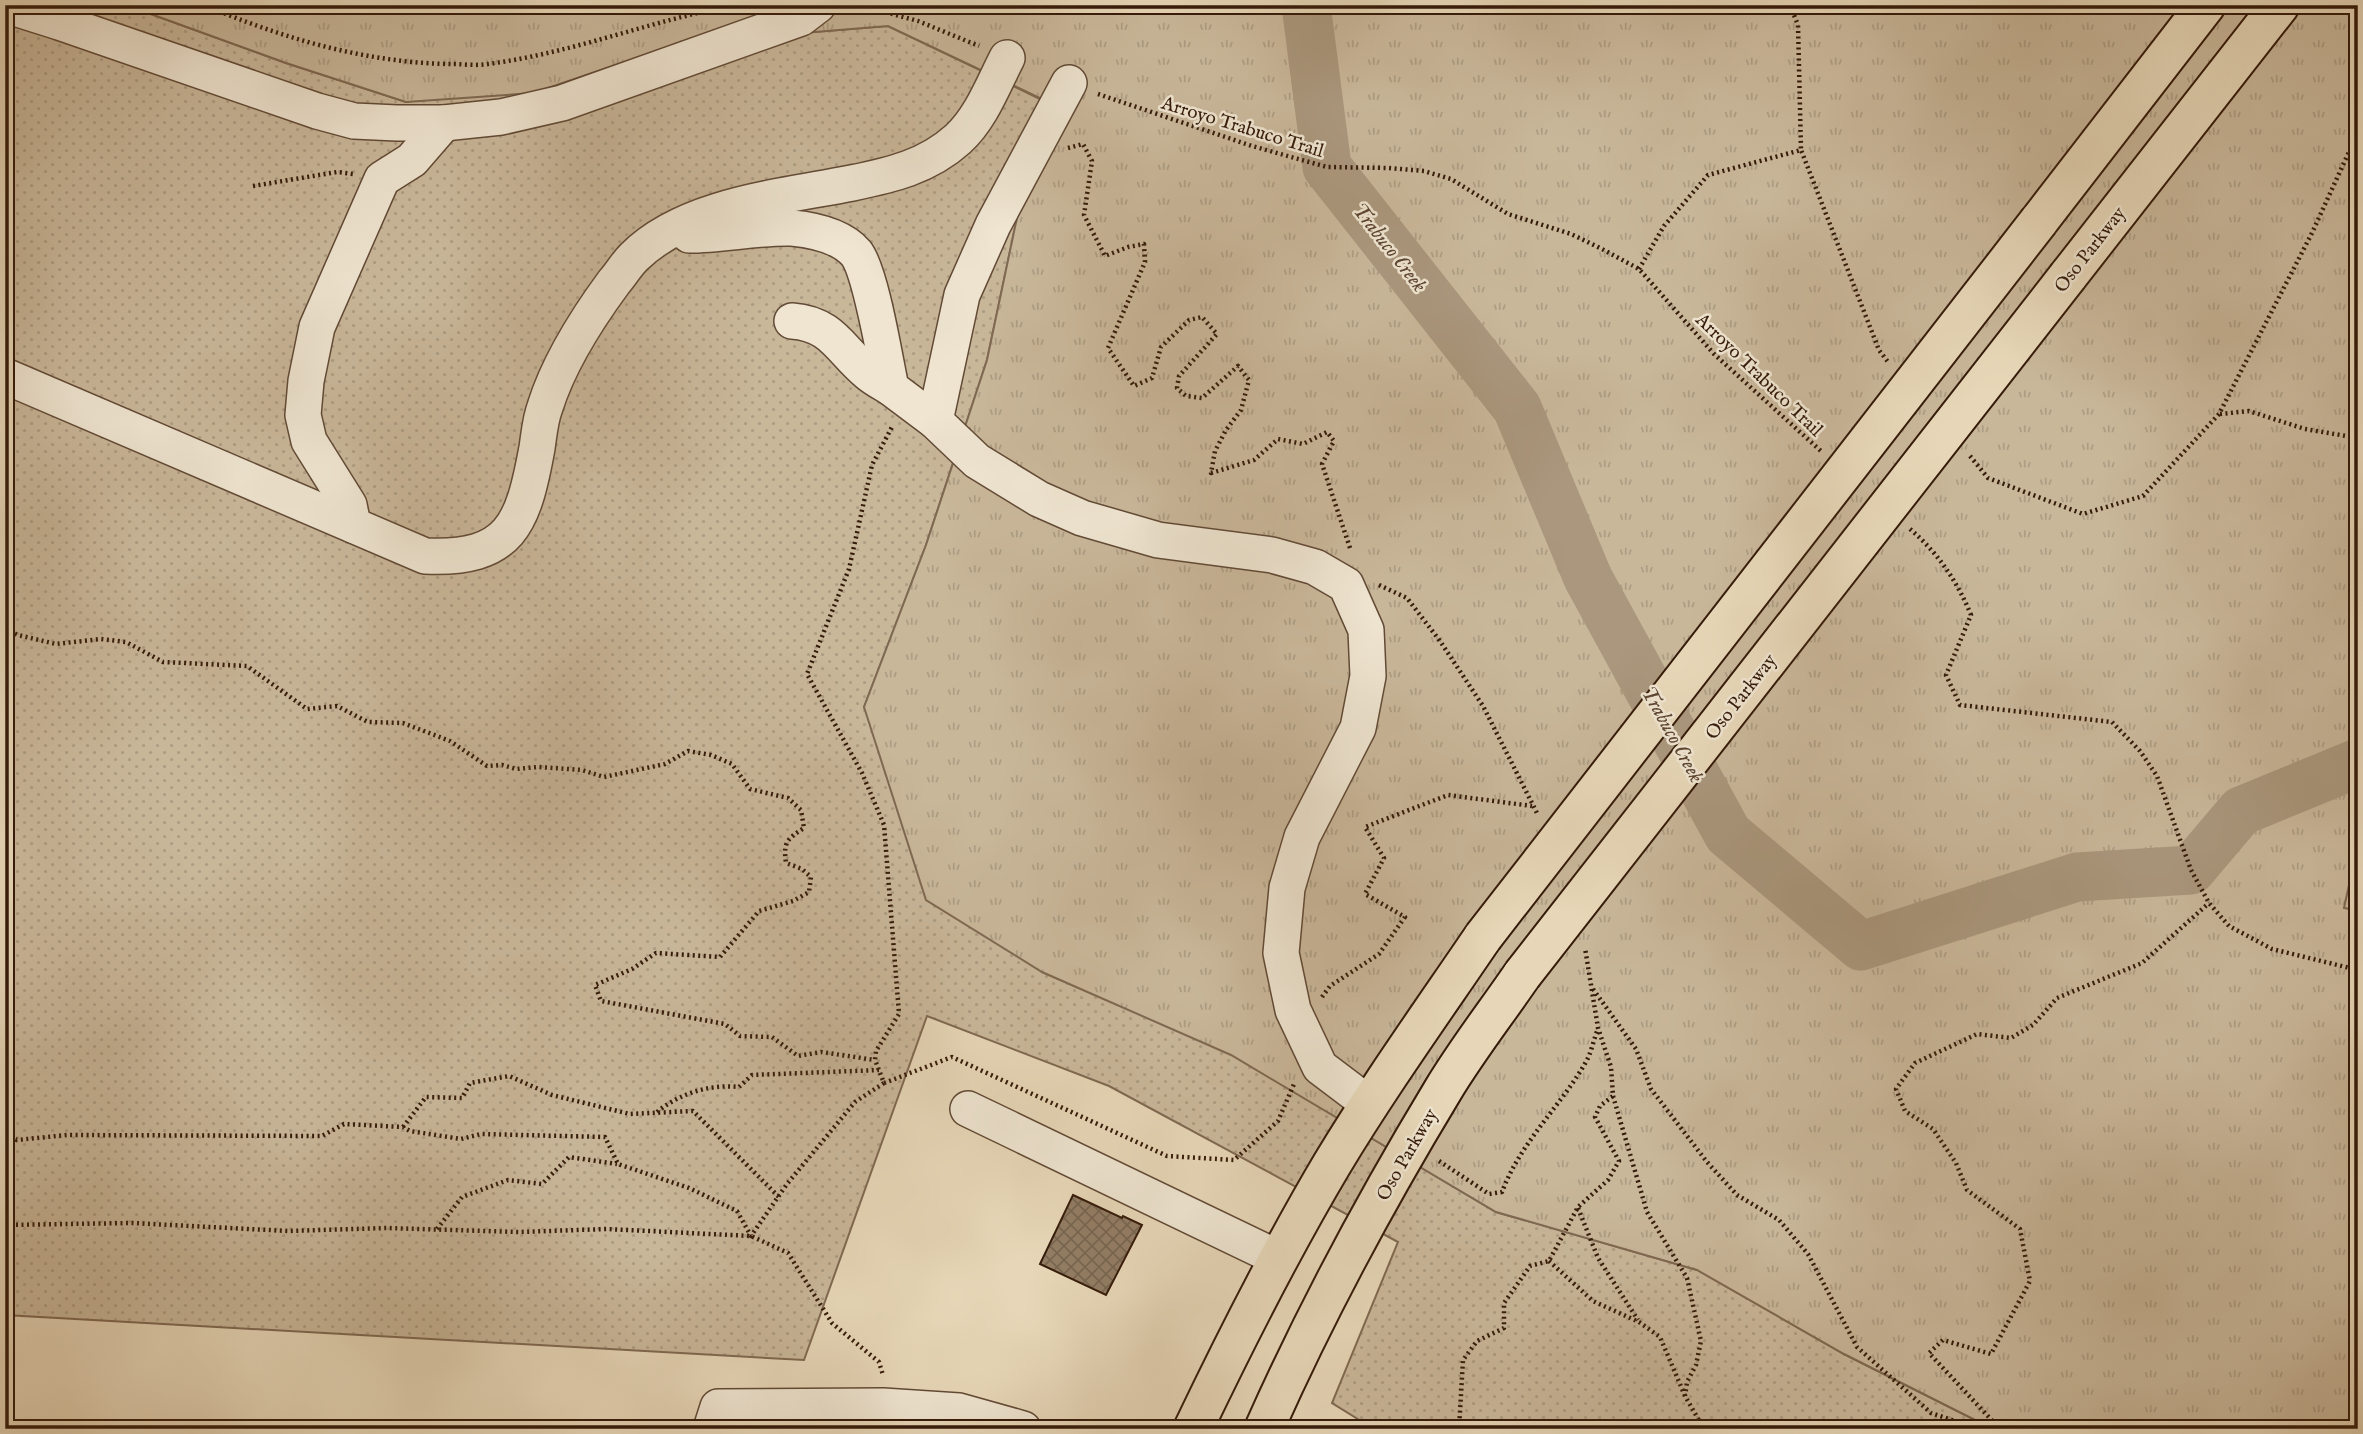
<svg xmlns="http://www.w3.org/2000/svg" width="2363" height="1434" viewBox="0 0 2363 1434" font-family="'IM FELL English',serif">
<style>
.grass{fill:url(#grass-dots);stroke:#7f6952;stroke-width:2}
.forest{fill:url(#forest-crowns);stroke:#7f6952;stroke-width:2}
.park{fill:url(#park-tufts);stroke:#7f6952;stroke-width:2}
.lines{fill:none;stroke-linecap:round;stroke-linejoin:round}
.river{stroke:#aa977d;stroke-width:49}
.building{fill:url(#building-cross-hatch);stroke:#351b0a;stroke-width:2}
.minor-casing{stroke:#624a36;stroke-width:38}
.major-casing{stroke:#351b0a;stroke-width:42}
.path{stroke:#351b0a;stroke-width:4.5;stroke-dasharray:2 3.5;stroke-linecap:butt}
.minor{stroke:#efe5d1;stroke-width:35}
.major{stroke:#e7d7b8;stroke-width:38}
.major-bridge-casing{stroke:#351b0a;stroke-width:42;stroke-linecap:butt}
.major-bridge{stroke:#e7d7b8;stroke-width:38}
.labels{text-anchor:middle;stroke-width:5;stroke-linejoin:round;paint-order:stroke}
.street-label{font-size:19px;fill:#351b0a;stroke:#efe5d1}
.water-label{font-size:21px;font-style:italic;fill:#5e4632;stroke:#efe5d1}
</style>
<defs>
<pattern id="grass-dots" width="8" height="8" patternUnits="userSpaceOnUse" patternTransform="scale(1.75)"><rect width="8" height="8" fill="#c9b79a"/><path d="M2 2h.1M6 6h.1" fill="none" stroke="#ad9d83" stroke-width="1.8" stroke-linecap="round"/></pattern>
<pattern id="forest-crowns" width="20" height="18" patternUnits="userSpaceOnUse" patternTransform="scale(1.75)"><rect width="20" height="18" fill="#c9b79a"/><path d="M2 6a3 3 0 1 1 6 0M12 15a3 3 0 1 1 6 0" fill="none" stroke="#ad9d83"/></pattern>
<pattern id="park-tufts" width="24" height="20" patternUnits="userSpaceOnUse" patternTransform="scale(1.75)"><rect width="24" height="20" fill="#c9b79a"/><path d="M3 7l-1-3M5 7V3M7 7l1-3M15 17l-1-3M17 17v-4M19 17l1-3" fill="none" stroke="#ad9d83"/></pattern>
<pattern id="building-cross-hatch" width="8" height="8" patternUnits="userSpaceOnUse" patternTransform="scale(1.75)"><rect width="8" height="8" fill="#927d64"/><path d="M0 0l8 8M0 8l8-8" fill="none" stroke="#786651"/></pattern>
</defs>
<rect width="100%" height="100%" fill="#e7d7b8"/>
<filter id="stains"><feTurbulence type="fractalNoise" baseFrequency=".00286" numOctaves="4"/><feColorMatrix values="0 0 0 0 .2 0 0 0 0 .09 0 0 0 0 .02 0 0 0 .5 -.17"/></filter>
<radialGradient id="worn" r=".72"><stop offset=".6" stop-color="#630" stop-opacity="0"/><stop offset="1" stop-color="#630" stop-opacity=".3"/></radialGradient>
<!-- grass -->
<path class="grass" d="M 5,5 L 126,5 L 286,63 L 406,102 L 681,43 L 888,26 L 1042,100 L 987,360 L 926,545 L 864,707 L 1042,972 L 1231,1054 L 1496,1212 L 1697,1270 L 1844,1354 L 1993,1429 L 1374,1429 L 1332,1403 L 1398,1242 L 1109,1086 L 927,1016 L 804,1360 L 5,1315 Z"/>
<!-- forest -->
<path class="forest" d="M 2358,844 L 2358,911 L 2343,908 Z"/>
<!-- park -->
<path class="park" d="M 126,5 L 2358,5 L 2358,844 L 2344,908 L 2358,911 L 2358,1429 L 1993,1429 L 1844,1354 L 1697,1270 L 1496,1212 L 1231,1055 L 1042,972 L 926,900 L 864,707 L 926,545 L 987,360 L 1042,99 L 888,26 L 681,43 L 533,93 L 406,102 L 286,63 Z"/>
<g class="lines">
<!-- river -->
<path class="river" d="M 1306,5 L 1327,167 L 1517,408 L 1588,578 L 1728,834 L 1861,946 L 2077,877 L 2191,870 L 2241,811 L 2358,763"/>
</g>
<!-- building -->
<path class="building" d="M 1073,1195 L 1122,1218 L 1123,1216 L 1142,1225 L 1106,1295 L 1040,1264 Z"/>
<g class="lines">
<!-- minor casing -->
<g class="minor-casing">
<g id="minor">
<path d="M 5,5 L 59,22 L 317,111 L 354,121 L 397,123 L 444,123 L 501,117 L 562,103 L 801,18 L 818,5"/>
<path d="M 1069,83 L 993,225 L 962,295 L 935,421 L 977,461 L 1039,499 L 1082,518 L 1158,540 L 1272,555 L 1315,567 L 1346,585 L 1366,630 L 1368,676 L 1358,728 L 1302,837 L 1287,888 L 1281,953 L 1293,1010 L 1320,1067 L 1369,1104"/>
<path d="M 689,235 C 723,235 757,227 792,228 C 813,230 841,236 856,253 C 871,272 885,360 891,388 L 935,421"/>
<path d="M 792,321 C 833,324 840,350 868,373 C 875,379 883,383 891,388"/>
<path d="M 5,376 L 425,556 C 511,560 523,524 537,448 C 539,435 540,420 545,407 C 559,362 586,320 614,282 C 621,274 626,265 634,257 C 686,205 782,197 852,183 C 891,175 927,167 958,139 C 981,118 993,85 1007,58"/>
<path d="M 353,525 L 349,505 L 309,441 L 303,415 L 306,381 L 317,327 L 382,179 L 412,160 L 444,123"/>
<path d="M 968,1109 L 1280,1259"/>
<path d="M 711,1429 L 718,1407 L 883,1406 L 959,1411 L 1023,1429"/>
</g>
</g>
<!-- major casing -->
<g class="major-casing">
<g id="major">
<path d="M 2039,221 L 2206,5"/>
<path d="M 2068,276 L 2280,5"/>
<path d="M 1193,1429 C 1236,1339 1281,1250 1332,1164 C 1379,1086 1432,1012 1483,937"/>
<path d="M 1264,1429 C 1316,1312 1377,1199 1443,1090 C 1467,1050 1496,1013 1522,975"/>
</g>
</g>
<!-- path -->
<g class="path">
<path d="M 204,5 C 282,38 366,63 451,64 C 463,64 476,66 488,64 C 573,53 652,20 736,5"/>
<path d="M 859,5 L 918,21 L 979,46"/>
<path d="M 1790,5 L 1798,25 L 1801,150"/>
<path d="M 1098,94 L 1252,146 L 1327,167 L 1389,168 L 1424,171 L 1451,179 L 1508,214 L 1571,234 L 1602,249 L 1639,269 L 1714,354 L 1822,452"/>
<path d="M 1068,148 L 1083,144 L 1092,161 L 1084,215 L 1105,256 L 1128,247 L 1144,244 L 1145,262 L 1108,348 L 1134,386 L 1152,378 L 1161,347 L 1189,320 L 1202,317 L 1217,334 L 1179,376 L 1177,388 L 1186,396 L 1202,398 L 1238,366 L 1249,380 L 1241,410 L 1226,430 L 1215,451 L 1211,473 L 1254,460 L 1278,439 L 1303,444 L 1327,432 L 1334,441 L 1322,464 L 1351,551"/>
<path d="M 253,186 L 337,172 L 353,174"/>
<path d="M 1639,269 L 1664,226 L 1708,175 L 1801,150 L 1879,350 L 1888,362"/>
<path d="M 2220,414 L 2249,411 L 2305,429 L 2358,438"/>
<path d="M 1970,456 L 1988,478 L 2083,514 L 2143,496 L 2219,414 L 2312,233 L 2358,132"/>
<path d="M 1910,529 C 1938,553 1957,581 1971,615 L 1946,675 L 1960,705 L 2112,722 L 2140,751 L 2157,776 L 2191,870 L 2209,903 L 2229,926 L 2272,949 L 2358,970"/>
<path d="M 1379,585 L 1407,598 L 1440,641 L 1483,706 L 1538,815"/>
<path d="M 5,629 L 18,635 L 56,644 L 101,639 L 126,642 L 163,662 L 247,666 L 307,709 L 337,706 L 368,722 L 403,723 L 450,741 L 487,766 L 502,765 L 516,769 L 538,767 L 582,770 L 604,777 L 665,764 L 688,751 L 711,755 L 732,764 L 750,789 L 788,798 L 801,810 L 804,828 C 787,839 783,842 786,863 L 802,869 L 811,877 L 809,892 L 793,901 L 759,911 L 720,957 L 656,953 L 632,969 L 595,985 L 601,1001 L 725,1024 L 740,1036 L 772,1037 L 798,1056 L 821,1052 L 875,1060"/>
<path d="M 1593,989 L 1636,1049 L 1651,1089 L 1707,1162 L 1737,1195 L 1779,1220 L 1808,1254 L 1857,1347 L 1931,1413 L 1979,1429"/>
<path d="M 1322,997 L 1330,986 L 1379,954 L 1405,917 L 1365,894 L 1384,858 L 1365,827 L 1448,795 L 1532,806"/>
<path d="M 884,1083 L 952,1057 L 1167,1156 L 1234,1160 L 1278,1121 L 1294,1084"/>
<path d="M 1613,1096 L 1647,1212 L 1687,1278 L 1701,1341 L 1696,1365 L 1687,1382 L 1685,1396"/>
<path d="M 657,1112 C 680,1093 710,1084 739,1087 L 752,1075 L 879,1070"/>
<path d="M 403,1127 L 426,1097 L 462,1098 L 470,1083 L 509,1076 L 552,1095 L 630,1114 L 693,1111 L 779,1197"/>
<path d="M 5,1136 L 17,1140 L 67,1135 L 322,1136 L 344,1124 L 403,1127 L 410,1131 L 461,1139 L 481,1134 L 605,1137 L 618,1164 L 689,1188 L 737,1211 L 751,1236 L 787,1184 L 855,1102 L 884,1083 L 875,1060 L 876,1051 L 899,1014 L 884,825 L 862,773 L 807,674 L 849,569 L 872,465 L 893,425"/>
<path d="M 1439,1161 L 1489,1194 L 1502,1192 C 1521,1141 1562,1105 1587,1060 C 1592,1050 1594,1038 1598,1029"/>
<path d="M 1578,1208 L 1598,1258 L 1638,1320"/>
<path d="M 5,1225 L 132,1223 L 288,1231 L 387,1228 L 519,1232 L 607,1229 L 751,1236 L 788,1253 L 832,1323 L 879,1362 L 883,1375"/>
<path d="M 437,1229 L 462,1197 L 508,1180 L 542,1184 L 569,1157 L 617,1164"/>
<path d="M 1549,1261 L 1593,1301 L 1639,1322 L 1660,1337 L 1685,1396 L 1704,1429"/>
<path d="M 1459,1429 L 1463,1360 L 1477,1341 L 1504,1328 L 1504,1303 L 1530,1266 L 1549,1261 L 1578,1207 L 1608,1180 L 1619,1161 L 1595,1117 L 1600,1106 L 1613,1096 L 1611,1067 L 1598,1028 L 1585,948"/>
<path d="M 2000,1429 L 1929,1353 L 1943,1340 L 1991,1354 L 2030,1281 L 2020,1229 L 1967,1190 L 1956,1163 L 1933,1129 L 1905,1111 L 1896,1089 L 1915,1063 L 1977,1034 L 2011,1038 L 2033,1025 L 2057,998 L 2142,963 L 2209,903"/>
</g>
<!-- minor -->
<use href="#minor" class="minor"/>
<!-- major -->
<use href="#major" class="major"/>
<!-- major-bridge casing -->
<g class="major-bridge-casing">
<g id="major-bridge">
<path d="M 1483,937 L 2039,221"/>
<path d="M 1522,975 L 2068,276"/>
</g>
</g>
<!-- major-bridge -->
<use href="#major-bridge" class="major-bridge"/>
</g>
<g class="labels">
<!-- street labels -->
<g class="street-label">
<text transform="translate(1243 126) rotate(17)" y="7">Arroyo Trabuco Trail</text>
<text transform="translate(2089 249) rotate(-52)" y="7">Oso Parkway</text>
<text transform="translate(1760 374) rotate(44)" y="7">Arroyo Trabuco Trail</text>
<text transform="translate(1740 696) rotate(-52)" y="7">Oso Parkway</text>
<text transform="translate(1406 1154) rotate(-60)" y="7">Oso Parkway</text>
</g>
<!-- water labels -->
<g class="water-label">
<text transform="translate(1390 247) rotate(52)" y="7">Trabuco Creek</text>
<text transform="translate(1673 734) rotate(61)" y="7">Trabuco Creek</text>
</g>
</g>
<!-- margin -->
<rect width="2363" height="1434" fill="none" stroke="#e7d7b8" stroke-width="28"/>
<rect x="7" y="7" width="2349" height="1420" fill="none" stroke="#351b0a" stroke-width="3.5"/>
<rect x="14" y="14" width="2335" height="1406" fill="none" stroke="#351b0a" stroke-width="2"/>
<rect width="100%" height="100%" filter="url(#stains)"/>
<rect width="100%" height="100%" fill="url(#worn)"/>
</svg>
